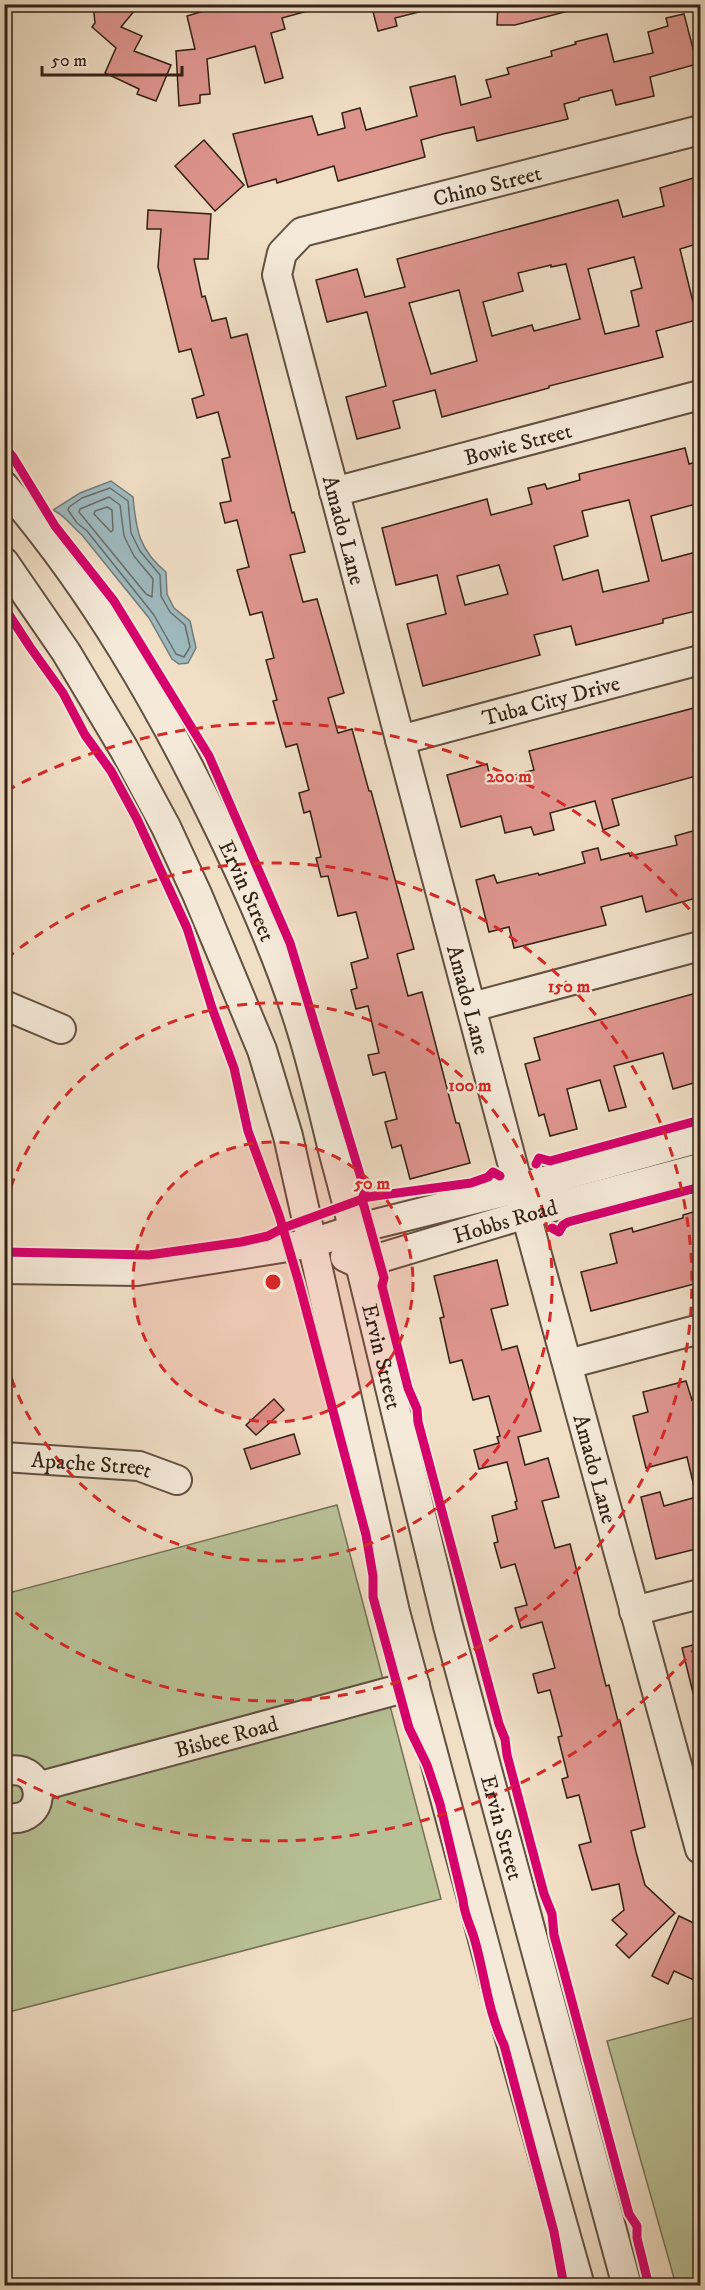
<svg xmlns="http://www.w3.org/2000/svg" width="705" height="2290" viewBox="0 0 705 2290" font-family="'IM FELL DW Pica',serif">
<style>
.green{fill:#b8c196;stroke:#757156;stroke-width:1.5}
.water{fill:#9eb9be;stroke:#737c7b;stroke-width:1.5}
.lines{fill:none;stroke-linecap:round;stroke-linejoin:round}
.shore{stroke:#686d6a;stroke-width:1.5}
.building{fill:#de958e;stroke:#322116;stroke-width:1.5;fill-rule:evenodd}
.minor-casing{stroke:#625042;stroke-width:32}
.minor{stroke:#f5ead9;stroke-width:28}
.cycleway-casing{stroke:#f5ead9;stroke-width:13}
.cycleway{stroke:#d6006c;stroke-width:9}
.ring{fill:none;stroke:#d62828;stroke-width:3;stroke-dasharray:10 8}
.labels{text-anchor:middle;stroke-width:4.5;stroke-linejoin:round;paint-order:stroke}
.street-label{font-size:22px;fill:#322116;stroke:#f5ead9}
.centre{fill:#d62828;stroke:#f5ead9;stroke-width:3}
.ring-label{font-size:18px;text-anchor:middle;font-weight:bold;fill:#d62828;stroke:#f5ead9;stroke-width:4.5;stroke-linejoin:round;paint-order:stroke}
</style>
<rect width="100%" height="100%" fill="#f0dec5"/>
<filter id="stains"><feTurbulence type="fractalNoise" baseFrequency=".00333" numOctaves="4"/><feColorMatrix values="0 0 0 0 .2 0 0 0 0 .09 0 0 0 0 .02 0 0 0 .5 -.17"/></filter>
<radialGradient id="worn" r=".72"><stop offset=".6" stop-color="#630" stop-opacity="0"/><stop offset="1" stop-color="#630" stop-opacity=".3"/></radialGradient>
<!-- green -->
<g class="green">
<path d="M 337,1505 L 441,1899 L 5,2013 L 5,1594 Z"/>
<path d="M 700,2016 L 700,2285 L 676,2285 L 607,2041 Z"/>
</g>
<!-- water -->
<path class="water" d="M 111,481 L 133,497 C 136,530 139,550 166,572 L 167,594 L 174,608 L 190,621 L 196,648 L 188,663 L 179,664 L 172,659 L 149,618 L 82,535 C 71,526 66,516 53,510 L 80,493 Z"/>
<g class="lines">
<!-- shore -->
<g class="shore">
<path d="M 110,488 L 128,501 L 131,533 L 140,551 L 160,575 L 161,596 L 170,612 L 185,625 L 190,647 L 184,657 L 176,654 L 154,615 L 87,531 L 77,523 L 68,510 L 69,507 L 82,498 Z"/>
<path d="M 109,497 L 120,505 L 124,536 L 134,556 L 153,579 L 152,597 L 146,594 L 79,512 L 80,509 Z"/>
<path d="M 107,507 L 112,510 L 113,530 L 111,532 L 94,514 L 95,511 Z"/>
</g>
</g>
<!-- building -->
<g class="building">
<path d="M 93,4 L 140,4 L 121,27 L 142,36 L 134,51 L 171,65 L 156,101 L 137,94 L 139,89 L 105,73 L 116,48 L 92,27 L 95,23 Z"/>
<path d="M 227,4 L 314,4 L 315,9 L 282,18 L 285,29 L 271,33 L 283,78 L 265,83 L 255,46 L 207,59 L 210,94 L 200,95 L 200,103 L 179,106 L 176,51 L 195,49 L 187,16 Z"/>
<path d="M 371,4 L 426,4 L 427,10 L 395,18 L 397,26 L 378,31 Z"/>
<path d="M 498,4 L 575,4 L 576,9 L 515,25 L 497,25 Z"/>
<path d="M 684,14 L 697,64 L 650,77 L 654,96 L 616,105 L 612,90 L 579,98 L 579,100 L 564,104 L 568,119 L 477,141 L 474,127 L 443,134 L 421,140 L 425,157 L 338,181 L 334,166 L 277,183 L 276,179 L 248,187 L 233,134 L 312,116 L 318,135 L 345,128 L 342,113 L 360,108 L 366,130 L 417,116 L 410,87 L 455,76 L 461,105 L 491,97 L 486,80 L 509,74 L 507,68 L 552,56 L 551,51 L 576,44 L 575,42 L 607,34 L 614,62 L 653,53 L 648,32 L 668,26 L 666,18 Z"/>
<path d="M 204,140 L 244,185 L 215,211 L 175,166 Z"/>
<path d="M 700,176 L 700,243 L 680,249 L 693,302 L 700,300 L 700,319 L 656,331 L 663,357 L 549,386 L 549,388 L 442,417 L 435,390 L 393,401 L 400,428 L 357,439 L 346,397 L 386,386 L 367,312 L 327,322 L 316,280 L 357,269 L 365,297 L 405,287 L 397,259 L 618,200 L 623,217 L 664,206 L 660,188 ZM 634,257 L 642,288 L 631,291 L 639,326 L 605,334 L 588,269 ZM 566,264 L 580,319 L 534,331 L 532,325 L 492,336 L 483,302 L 523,291 L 518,273 L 551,265 L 551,267 ZM 459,290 L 477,361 L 431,374 L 409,303 Z"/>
<path d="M 148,210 L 211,214 L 208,259 L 194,259 L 202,297 L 205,296 L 212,321 L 226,318 L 231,338 L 247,334 L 292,513 L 294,512 L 305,552 L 290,555 L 303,602 L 317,599 L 344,693 L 328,698 L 338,733 L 352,729 L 369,791 L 371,791 L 414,949 L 397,954 L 408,996 L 422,992 L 456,1123 L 459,1123 L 470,1163 L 410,1179 L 401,1145 L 392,1148 L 385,1122 L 397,1119 L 385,1072 L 373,1075 L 368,1055 L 379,1053 L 368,1006 L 356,1009 L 351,990 L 357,988 L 351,963 L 368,958 L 356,912 L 338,916 L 328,876 L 321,877 L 316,858 L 321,857 L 310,811 L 304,813 L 299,793 L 309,790 L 297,744 L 286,747 L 273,701 L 277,700 L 266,660 L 274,658 L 262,612 L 250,615 L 237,570 L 249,567 L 237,520 L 225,523 L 220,503 L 231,501 L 222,459 L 230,457 L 218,412 L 197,418 L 192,399 L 204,395 L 191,349 L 179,352 L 158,267 L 161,229 L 147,229 Z"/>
<path d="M 685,448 L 689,464 L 700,461 L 700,503 L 651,516 L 662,561 L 700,551 L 700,610 L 663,619 L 663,623 L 576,645 L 571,626 L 534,635 L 540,655 L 423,686 L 407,624 L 446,614 L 437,575 L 396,585 L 382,528 L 487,499 L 491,515 L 532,504 L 528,488 L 545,484 L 547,489 L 580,480 L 579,474 ZM 629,500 L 649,581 L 603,592 L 598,570 L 563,580 L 554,546 L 588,536 L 582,511 ZM 499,565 L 508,594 L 465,605 L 457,576 Z"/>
<path d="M 694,708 L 700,731 L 700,775 L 612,799 L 619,825 L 603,830 L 595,801 L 550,813 L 554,830 L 534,835 L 531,827 L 505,833 L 501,816 L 461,827 L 447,775 L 487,764 L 491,781 L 534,770 L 529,751 Z"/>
<path d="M 700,829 L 700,897 L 646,912 L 642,896 L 601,907 L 606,925 L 514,948 L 509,927 L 489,932 L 476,880 L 494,875 L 497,883 L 538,873 L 539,875 L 585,863 L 582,852 L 598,848 L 601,860 L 629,853 L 630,856 L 677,845 L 675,836 Z"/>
<path d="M 700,992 L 700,1074 L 696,1075 L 697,1082 L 673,1089 L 663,1053 L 614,1066 L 626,1107 L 609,1111 L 600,1080 L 567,1089 L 577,1129 L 550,1136 L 544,1114 L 539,1116 L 525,1064 L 540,1060 L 534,1038 Z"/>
<path d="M 700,1210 L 700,1265 L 694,1267 L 698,1283 L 591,1311 L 581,1272 L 617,1263 L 610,1234 L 632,1228 L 633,1232 L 683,1218 L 683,1215 Z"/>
<path d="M 497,1260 L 508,1305 L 491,1309 L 502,1350 L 517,1346 L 541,1431 L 518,1437 L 525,1465 L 548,1458 L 559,1497 L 542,1501 L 555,1548 L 570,1544 L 606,1686 L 609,1685 L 618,1721 L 620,1721 L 645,1827 L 631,1831 L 636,1852 L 645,1885 L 675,1913 L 629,1958 L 616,1945 L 627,1934 L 612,1920 L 624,1910 L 619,1884 L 592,1890 L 579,1845 L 591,1842 L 579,1795 L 567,1798 L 562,1779 L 568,1777 L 558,1737 L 562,1736 L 550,1690 L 538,1693 L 533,1674 L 555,1668 L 542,1622 L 521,1628 L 515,1608 L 527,1605 L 515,1564 L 501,1568 L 494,1543 L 498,1542 L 492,1516 L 517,1509 L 515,1502 L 517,1501 L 507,1462 L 479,1469 L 474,1450 L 499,1443 L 497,1437 L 500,1436 L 489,1396 L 473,1400 L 462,1360 L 450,1363 L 440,1318 L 444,1317 L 434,1276 Z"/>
<path d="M 686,1381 L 692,1400 L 700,1398 L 700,1491 L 695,1491 L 687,1457 L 646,1468 L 633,1416 L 648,1412 L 643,1392 Z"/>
<path d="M 274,1399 L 284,1410 L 256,1435 L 246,1425 Z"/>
<path d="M 294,1434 L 300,1454 L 251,1469 L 244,1449 Z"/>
<path d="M 660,1492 L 664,1506 L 700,1496 L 700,1527 L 697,1528 L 700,1548 L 656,1559 L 641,1497 Z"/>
<path d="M 700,1643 L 700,1700 L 695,1701 L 682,1648 Z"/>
<path d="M 679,1916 L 700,1926 L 700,1965 L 694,1980 L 674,1971 L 668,1984 L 652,1976 Z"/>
</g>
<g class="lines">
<!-- minor casing -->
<g class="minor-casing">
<g id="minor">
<path id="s1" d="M 700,130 L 302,232 L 282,253 L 277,275 L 522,1200 L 700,1849"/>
<path id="s2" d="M 4,486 C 93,588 162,709 220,830 C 251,895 281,962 302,1031 C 314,1070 323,1110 333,1150 C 343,1188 354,1225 360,1264 L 448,1626 L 627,2286"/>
<path id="s3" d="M 334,492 L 700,395"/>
<path d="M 4,562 L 66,652 L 124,749 L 166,827 L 197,894 L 262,1050 L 288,1136 L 395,1612 L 502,2010 L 580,2286"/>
<path id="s4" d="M 400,740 L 700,660"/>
<path d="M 4,1005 L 61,1029"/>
<path d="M 472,1007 L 700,946"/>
<path id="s5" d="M 345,1257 L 360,1264 L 526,1214 L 700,1168"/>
<path d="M 4,1269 L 137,1271 L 313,1243 L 355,1229 L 519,1188 L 700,1138"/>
<path d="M 568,1364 L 700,1329"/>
<path id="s6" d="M 4,1457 L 139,1466 L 177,1480"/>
<path d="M 634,1611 L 700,1594"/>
<path d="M 4,1772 C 48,1759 50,1828 4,1817"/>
<path id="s7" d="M 37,1787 L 415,1685"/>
</g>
</g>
<!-- minor -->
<use href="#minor" class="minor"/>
<!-- cycleway casing -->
<g class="cycleway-casing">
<g id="cycleway">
<path d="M 4,446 L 13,457 L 55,526 L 114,601 L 209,756 L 290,943 L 365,1191 L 362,1199 L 384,1278 L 382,1286 L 408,1388 L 417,1409 L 418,1422 L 499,1724 L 505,1739 L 507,1755 L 544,1894 L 552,1914 L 554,1935 L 629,2214 L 637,2226 L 637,2238 L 649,2286"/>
<path d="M 4,607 L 30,647 L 63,693 L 85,735 L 111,771 L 137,819 L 187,928 L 212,1008 L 234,1068 L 248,1131 L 279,1215 L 299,1283 L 366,1535 L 373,1576 L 373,1597 L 409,1728 L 427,1765 L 440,1804 L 463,1900 C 464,1915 471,1926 475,1941 C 485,1976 488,2012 504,2045 L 554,2232 L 564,2286"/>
<path d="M 536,1164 L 539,1158 L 550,1161 L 700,1120"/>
<path d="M 552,1228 L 559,1232 L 563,1225 L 568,1222 L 700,1187"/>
<path d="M 4,1252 L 149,1255 L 241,1242 L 268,1236 L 283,1228 L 368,1197 L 471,1183 L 488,1177 L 493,1172 L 500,1176"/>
</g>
</g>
<!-- cycleway -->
<use href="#cycleway" class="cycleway"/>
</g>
<!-- distance rings -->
<circle cx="273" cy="1282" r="140" fill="#d62828" fill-opacity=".12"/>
<g class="ring">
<circle cx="273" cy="1282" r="140"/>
<path d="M5 1205A279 279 0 1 1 5 1359"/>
<path d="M6 959A419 419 0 1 1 6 1605"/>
<path d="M698 1645A559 559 0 0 1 6 1773M6 791A559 559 0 0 1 698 919"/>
</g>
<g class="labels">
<!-- street labels -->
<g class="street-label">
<text transform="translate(487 185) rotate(-14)" y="8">Chino Street</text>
<text dy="8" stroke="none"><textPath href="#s3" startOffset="190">Bowie Street</textPath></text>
<text dy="8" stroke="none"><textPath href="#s1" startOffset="726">Amado Lane</textPath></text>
<text dy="8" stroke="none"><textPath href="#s4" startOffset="156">Tuba City Drive</textPath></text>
<text dy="8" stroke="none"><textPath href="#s2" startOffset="474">Ervin Street</textPath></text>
<text dy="8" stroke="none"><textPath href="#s1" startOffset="1212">Amado Lane</textPath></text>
<text dy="8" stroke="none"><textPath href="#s5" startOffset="168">Hobbs Road</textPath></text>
<text dy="8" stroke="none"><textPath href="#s2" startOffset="960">Ervin Street</textPath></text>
<text dy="8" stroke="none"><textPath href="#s6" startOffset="88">Apache Street</textPath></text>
<text dy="8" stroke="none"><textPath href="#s1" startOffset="1698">Amado Lane</textPath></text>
<text dy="8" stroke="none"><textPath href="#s7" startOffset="196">Bisbee Road</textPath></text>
<text dy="8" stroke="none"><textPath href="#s2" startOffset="1446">Ervin Street</textPath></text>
</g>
</g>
<circle cx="273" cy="1282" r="9" class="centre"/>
<g class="ring-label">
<text x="509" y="782">200 m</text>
<text x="569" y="992">150 m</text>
<text x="470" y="1091">100 m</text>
<text x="372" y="1189">50 m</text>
</g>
<!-- margin -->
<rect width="705" height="2290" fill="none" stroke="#f0dec5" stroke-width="24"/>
<rect x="6" y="6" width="693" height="2278" fill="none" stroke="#322116" stroke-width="3"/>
<rect x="12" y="12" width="681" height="2266" fill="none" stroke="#322116" stroke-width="1.5"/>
<!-- scale -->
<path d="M42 66v9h140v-9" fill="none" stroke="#322116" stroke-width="3"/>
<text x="51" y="66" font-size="18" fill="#322116" stroke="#f5ead9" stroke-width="4.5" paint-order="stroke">50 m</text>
<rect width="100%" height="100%" filter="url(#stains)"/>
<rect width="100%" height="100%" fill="url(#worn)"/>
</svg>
